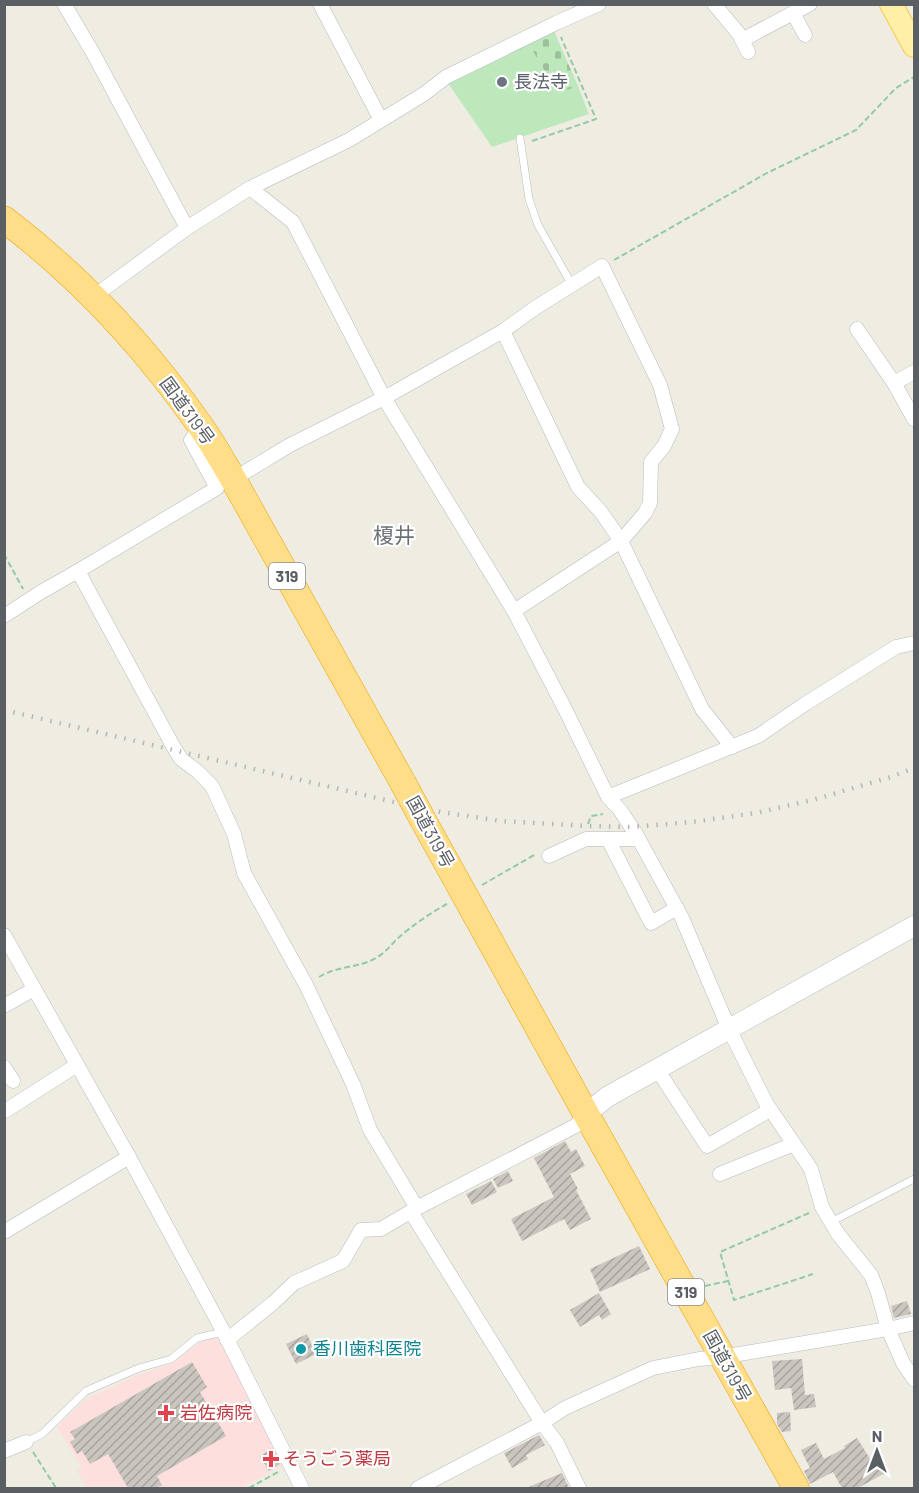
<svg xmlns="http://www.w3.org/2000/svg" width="919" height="1493" viewBox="0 0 919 1493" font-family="Barlow,'Noto Sans JP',sans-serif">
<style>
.medical{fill:#fddfdd}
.cemetery{fill:url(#cemetery-stones)}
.garden{fill:#bde8bc}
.building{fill:url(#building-hatch)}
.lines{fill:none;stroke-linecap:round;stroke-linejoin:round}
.lane-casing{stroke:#b7bbc0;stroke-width:8}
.street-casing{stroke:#b7bbc0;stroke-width:15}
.secondary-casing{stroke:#b8bcc2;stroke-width:21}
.primary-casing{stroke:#fdc84d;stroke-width:24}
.highway-casing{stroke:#f1a000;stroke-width:27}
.path{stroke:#94caa3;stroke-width:2;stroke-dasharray:6 3;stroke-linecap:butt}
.lane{stroke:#fff;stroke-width:7}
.street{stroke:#fff;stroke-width:14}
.secondary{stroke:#fff;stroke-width:20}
.primary{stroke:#ffefa7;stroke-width:22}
.highway{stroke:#ffde89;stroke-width:26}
.rail{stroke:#b4b5b5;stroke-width:4.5;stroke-dasharray:1.5 8;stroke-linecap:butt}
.highway-bridge-casing{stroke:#f1a000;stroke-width:27;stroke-linecap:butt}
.highway-bridge{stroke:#ffde89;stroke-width:26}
.worship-dot{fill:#6b7280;stroke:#fff;stroke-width:2}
.culture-dot{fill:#0f9aa8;stroke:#fff;stroke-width:2}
.health-dot{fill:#e0444e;stroke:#fff;stroke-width:2}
.labels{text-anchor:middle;stroke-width:4.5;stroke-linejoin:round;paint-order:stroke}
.shield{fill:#fff;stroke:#8c8f92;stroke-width:1.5}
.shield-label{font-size:16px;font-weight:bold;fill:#5a5f64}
.worship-label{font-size:18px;fill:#5b616d;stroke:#fff;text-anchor:start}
.street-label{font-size:18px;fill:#5a5f64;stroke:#fff}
.culture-label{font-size:18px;fill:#0d838f;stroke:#fff;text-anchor:start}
.health-label{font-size:18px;fill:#be3a42;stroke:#fff;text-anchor:start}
.quarter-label{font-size:21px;fill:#6b7176;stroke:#fff}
</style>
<defs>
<pattern id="cemetery-stones" width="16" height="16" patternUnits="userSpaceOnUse" patternTransform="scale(1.5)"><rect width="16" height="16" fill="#bde8bc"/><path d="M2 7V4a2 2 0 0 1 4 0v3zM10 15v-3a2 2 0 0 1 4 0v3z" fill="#9dbf9c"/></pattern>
<pattern id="building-hatch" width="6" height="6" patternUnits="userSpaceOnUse" patternTransform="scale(1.5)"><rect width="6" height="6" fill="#cac6bf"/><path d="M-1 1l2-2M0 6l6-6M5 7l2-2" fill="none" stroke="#a7a49f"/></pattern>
</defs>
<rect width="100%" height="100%" fill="#efece2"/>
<!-- medical -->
<path class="medical" d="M 209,1339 L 222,1339 L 286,1463 L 241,1488 L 87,1488 L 77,1471 L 82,1468 L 57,1427 L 86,1399 L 140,1374 L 169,1365 L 196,1345 Z"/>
<!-- cemetery -->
<path class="cemetery" d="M 554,31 L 578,86 L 558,94 L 528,43 Z"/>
<!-- garden -->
<path class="garden" d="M 528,43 L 558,94 L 578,86 L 589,114 L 492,147 L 448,83 Z"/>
<!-- building -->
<g class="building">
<path d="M 565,1141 L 571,1152 L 576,1149 L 585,1166 L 570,1174 L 578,1189 L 576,1190 L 591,1219 L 570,1230 L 564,1219 L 522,1241 L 511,1219 L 554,1197 L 534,1158 Z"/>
<path d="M 508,1171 L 513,1181 L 498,1188 L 493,1179 Z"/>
<path d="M 491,1181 L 497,1192 L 472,1205 L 466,1194 Z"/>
<path d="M 639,1246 L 650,1269 L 600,1292 L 590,1269 Z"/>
<path d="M 599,1293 L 611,1314 L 602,1320 L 599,1315 L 580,1327 L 570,1310 Z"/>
<path d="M 907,1301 L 911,1314 L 894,1318 L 891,1306 Z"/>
<path d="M 307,1334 L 316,1354 L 296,1364 L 286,1344 Z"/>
<path d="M 802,1359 L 805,1395 L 814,1394 L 816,1407 L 794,1410 L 791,1388 L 775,1390 L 772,1361 Z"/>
<path d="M 192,1362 L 207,1387 L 200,1392 L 226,1436 L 157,1476 L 162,1485 L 155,1488 L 128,1488 L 108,1454 L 90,1464 L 82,1451 L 77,1454 L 70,1442 L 75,1439 L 70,1432 Z"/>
<path d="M 790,1412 L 791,1431 L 782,1432 L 777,1424 L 777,1413 Z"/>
<path d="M 539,1435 L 545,1445 L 526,1455 L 528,1459 L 512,1468 L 504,1453 Z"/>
<path d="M 857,1438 L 872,1462 L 879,1458 L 887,1472 L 858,1488 L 842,1488 L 833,1472 L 810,1484 L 804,1471 L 810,1468 L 801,1450 L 816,1443 L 824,1459 L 845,1448 L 844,1446 Z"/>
<path d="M 272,1449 L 280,1464 L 269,1471 L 260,1456 Z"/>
<path d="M 562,1473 L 569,1488 L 526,1488 Z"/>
</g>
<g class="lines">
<!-- lane casing -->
<g class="lane-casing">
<g id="lane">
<path d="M 520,138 L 529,199 L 538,225 L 572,285"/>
<path d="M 831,1222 L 914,1179"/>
<path d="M 26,1442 L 42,1434 L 86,1391 L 139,1368 L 171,1359 L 197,1338 L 223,1332"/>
</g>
</g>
<!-- street casing -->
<g class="street-casing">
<g id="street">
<path d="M 64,4 L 93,53 L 187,228"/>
<path d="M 320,4 L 381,120"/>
<path d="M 714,4 L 739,34 L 748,52"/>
<path d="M 793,13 L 805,35"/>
<path d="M 742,40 L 810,4"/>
<path d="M 250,188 L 293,222 L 384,398 L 514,611 L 565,709 L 608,797 L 620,810 L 636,834 L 682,918 L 729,1029 L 766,1103 L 811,1169 L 822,1207 L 838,1234 L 871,1275 L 878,1293 L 888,1329 L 903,1363 L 914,1379"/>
<path d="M 93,297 L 187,228 L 250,188 L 349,140 L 424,94 L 446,77 L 556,23 L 599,4"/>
<path d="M 857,329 L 894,383 L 914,419"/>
<path d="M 503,331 L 578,487 L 601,512 L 621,541 L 702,709 L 732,747"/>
<path d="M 894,383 L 914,372"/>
<path d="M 242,474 L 290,445 L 384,398 L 503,331 L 535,308 L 602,266 L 660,385 L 672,429 L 664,446 L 651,462 L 650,503 L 645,513 L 621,541 L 514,611"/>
<path d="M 78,571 L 217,488 L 191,440 L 201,426"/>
<path d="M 4,616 L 41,592 L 78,571 L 173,746 L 181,759 L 197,771 L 212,786 L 234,834 L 244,873 L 306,985 L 353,1084 L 370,1130 L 417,1208 L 577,1125 L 586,1114"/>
<path d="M 608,797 L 758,736 L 805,704 L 896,647 L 914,643"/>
<path d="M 608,839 L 651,923 L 677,908"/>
<path d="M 549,856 L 586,839 L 638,839"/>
<path d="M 4,935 L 129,1157 L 222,1329 L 302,1488"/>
<path d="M 4,1006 L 34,989"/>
<path d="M 4,1067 L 13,1081"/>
<path d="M 657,1069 L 707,1146 L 770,1110"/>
<path d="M 5,1111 L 77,1065"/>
<path d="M 720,1174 L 794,1144"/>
<path d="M 411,1212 L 542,1423 L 557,1443 L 579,1488"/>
<path d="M 4,1232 L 129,1157"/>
<path d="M 227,1340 L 273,1303 L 294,1283 L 343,1261 L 361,1230 L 381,1229 L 417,1208"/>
<path d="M 4,1451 L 26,1442"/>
<path d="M 418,1488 L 542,1423 L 565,1408 L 653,1368 L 699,1359 L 721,1357 L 888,1329 L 914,1323"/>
</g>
</g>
<!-- secondary casing -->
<g class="secondary-casing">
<path id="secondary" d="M 586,1114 L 607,1097 L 914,926"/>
</g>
<!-- primary casing -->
<g class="primary-casing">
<path id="primary" d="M 891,4 L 914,46"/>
</g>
<!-- highway casing -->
<g class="highway-casing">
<g id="highway">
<path d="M 4,219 C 79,276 145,347 199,424 C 210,439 219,455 228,470 L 403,783"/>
<path d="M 423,820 L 586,1114 L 796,1488"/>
</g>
</g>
<!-- path -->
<g class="path">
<path d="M 532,141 L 596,119 L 561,37"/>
<path d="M 614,260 L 767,173 L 856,130 L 896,88 L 914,77"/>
<path d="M 4,554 L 23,589"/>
<path d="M 588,824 L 591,816 L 603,814"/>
<path d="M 482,885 L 534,855"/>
<path d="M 319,977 C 336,966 359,968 376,958 C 385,953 390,946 397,939 C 410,927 432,912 447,904"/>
<path d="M 809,1213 L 720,1252 L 734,1300 L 813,1274"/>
<path d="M 705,1286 L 728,1281"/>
<path d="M 33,1452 L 56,1488"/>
<path d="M 249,1488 L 278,1472"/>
</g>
<!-- lane -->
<use href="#lane" class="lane"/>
<!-- street -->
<use href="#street" class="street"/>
<!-- secondary -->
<use href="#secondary" class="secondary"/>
<!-- primary -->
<use href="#primary" class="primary"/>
<!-- highway -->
<use href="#highway" class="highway"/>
<!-- rail -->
<path class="rail" d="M 4,710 L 428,810 L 501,821 L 588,826 L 631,827 L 692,822 L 756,813 L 816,799 L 891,777 L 914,768"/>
<!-- highway-bridge casing -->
<g class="highway-bridge-casing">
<path id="highway-bridge" d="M 403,783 L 423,820"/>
</g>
<!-- highway-bridge -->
<use href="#highway-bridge" class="highway-bridge"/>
</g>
<!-- markers -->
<circle class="worship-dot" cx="502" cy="82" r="6"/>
<circle class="culture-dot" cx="301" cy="1349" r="6"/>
<g class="health-dot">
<path d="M163 1404h6v6h6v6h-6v6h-6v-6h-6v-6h6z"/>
<path d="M268 1450h6v6h6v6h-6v6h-6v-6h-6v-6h6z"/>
</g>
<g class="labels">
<!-- shield labels -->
<g class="shield">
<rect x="269" y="563" width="36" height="26" rx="4.5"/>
<rect x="668" y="1279" width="36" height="26" rx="4.5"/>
</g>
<g class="shield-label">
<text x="287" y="582">319</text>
<text x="686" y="1298">319</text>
</g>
<!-- worship labels -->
<g class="worship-label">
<text x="514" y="88">長法寺</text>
</g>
<!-- street labels -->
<g class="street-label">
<text transform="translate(187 411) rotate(54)" y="6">国道319号</text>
<text transform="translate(430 832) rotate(61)" y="6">国道319号</text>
<text transform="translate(727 1366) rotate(61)" y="6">国道319号</text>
</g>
<!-- culture labels -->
<g class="culture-label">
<text x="313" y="1355">香川歯科医院</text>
</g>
<!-- health labels -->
<g class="health-label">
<text x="180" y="1419">岩佐病院</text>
<text x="283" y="1465">そうごう薬局</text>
</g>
<!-- quarter labels -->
<g class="quarter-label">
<text x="394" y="543">榎井</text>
</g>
</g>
<!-- border -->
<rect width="919" height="1493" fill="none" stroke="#5a5f64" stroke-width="12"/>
<!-- north arrow -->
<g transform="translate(877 1451)" stroke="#ffffff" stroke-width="4.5" paint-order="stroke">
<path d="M0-4.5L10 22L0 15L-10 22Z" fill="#5a5f64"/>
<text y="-9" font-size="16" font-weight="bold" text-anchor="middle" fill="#5a5f64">N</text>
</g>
</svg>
